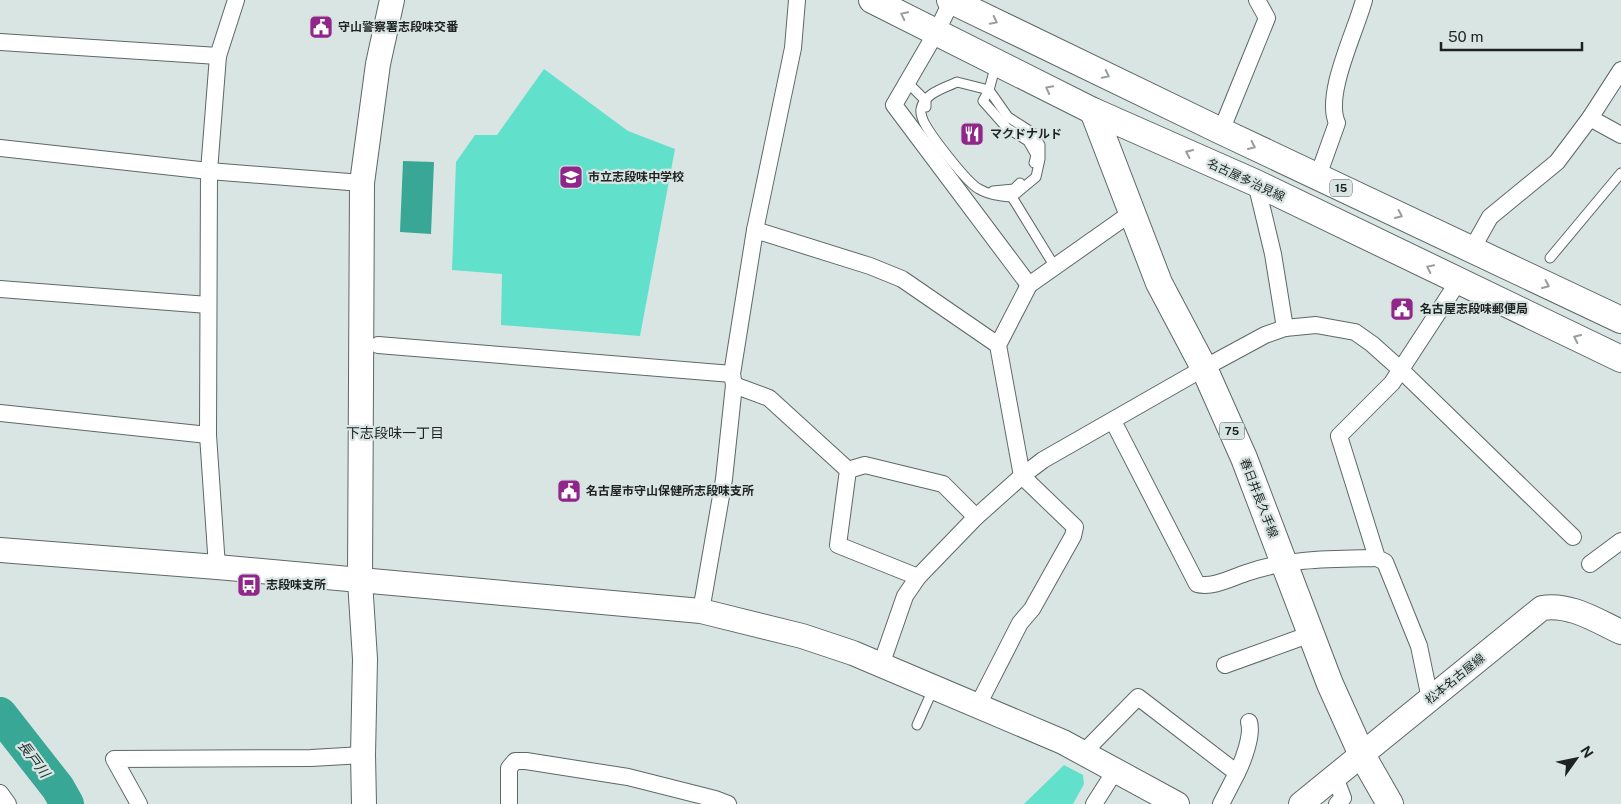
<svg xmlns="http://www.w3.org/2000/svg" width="1621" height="804" viewBox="0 0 1621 804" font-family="'Public Sans','Noto Sans JP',sans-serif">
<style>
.green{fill:#61e0cb}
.water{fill:#39a796}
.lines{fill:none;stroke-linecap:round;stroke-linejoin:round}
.river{stroke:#39a796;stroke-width:34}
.lane-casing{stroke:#5e6866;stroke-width:11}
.street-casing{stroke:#5e6866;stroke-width:18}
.secondary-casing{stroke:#5e6866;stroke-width:26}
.primary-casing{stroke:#5e6866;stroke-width:28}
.lane{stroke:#fff;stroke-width:9}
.street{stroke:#fff;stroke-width:16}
.secondary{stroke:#fff;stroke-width:24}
.primary{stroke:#fff;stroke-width:26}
.oneway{stroke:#9a9c9c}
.labels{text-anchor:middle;stroke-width:4.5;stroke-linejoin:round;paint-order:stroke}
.shield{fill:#d9e5e3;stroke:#565d5c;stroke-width:1}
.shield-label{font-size:11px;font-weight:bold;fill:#1e2322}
.poi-label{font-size:12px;font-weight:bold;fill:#1e2322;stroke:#d9e5e3;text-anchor:start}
.street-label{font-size:12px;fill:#1e2322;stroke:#d9e5e3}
.neighbourhood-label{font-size:14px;fill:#1e2322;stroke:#d9e5e3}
.water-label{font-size:14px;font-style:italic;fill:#18302c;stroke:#d9e5e3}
</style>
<rect width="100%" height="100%" fill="#d9e5e3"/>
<!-- green -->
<g class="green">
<path d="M 544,69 L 628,131 L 675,149 L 640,336 L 501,325 L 502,274 L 452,270 L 456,162 L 475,135 L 497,135 Z"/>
<path d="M 1064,765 L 1083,775 L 1084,784 L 1073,804 L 1024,804 Z"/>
</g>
<!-- water -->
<path class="water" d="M 403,161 L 434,162 L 431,234 L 400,232 Z"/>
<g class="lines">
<!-- river -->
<path class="river" d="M 0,714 L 58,788 L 67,804"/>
<!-- lane casing -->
<g class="lane-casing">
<g id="lane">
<path d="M 996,64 L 989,90 L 983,101 L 1007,128 L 1028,141 L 1036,155 L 1034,163"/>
<path d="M 907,82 L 926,101 L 926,107"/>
<path d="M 957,82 L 989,90 L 1008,117 L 1033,133 L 1040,145 L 1040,159 L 1036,177 L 1012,197 C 1001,196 989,195 979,189 C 967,183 932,137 925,124 C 923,121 920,113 921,109 C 924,93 945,88 957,82 Z"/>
<path d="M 993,191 L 1014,189 L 1020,183"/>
<path d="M 1012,197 L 1055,267"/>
<path d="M 1550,258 L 1621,173"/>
<path d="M 917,725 L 934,687"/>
</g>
</g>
<!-- street casing -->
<g class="street-casing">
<g id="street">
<path d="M 952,0 L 937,31 L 894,105 L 1029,285"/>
<path d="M 0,42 L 218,56"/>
<path d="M 1590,118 L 1621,135"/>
<path d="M 1221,131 L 1267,18 L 1257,0"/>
<path d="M 0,148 L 209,171 L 362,183"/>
<path d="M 1318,176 L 1337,123 C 1324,94 1356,31 1364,0"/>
<path d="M 1256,183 L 1273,254 L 1285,328"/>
<path d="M 755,230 L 870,266 L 902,279 L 998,345"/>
<path d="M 1472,249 L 1490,217 L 1557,162 L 1590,118 L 1621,70"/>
<path d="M 0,289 L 208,305"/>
<path d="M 378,345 L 732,374"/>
<path d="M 734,385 L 769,398 L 848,470 L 838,545 L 918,577"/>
<path d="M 0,413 L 208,435"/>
<path d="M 1113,421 L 1197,584 C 1213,588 1231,578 1246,573 C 1288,558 1333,559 1377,558"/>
<path d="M 848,470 L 865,465 L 943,484 L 976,517"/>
<path d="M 1590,564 L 1621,541"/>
<path d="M 217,567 L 208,435 L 209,171 L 218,56 L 236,0"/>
<path d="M 701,611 L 724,479 L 734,385 L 732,374 L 755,230 L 793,48 L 797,0"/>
<path d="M 881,665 L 905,596 L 918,577 L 976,517 L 1022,476 L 1043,460 L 1204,368 L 1265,335 L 1285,328 L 1316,325 L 1355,332 L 1372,344 L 1401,370 L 1573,537"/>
<path d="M 1225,665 L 1311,634"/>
<path d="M 1430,699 L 1419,646 L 1385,562 L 1377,558 L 1339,436 L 1392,383 L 1458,282"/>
<path d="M 977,707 L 1020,623 L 1032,609 L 1073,536 L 1075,527 L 1022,476 L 998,345 L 1029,285 L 1131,213"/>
<path d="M 1083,753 L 1138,697 L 1237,773 L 1221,804"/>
<path d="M 1237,773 C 1243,761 1253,735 1249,722"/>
<path d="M 1335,777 L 1343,798 L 1337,804"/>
<path d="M 0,793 L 8,804"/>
<path d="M 139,804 L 114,759 L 311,758 L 363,755"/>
<path d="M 509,804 L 509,768 L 515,761 L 526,761 L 628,777 L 715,799 L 728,804"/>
<path d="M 1094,804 L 1115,771"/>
</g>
</g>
<!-- secondary casing -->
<g class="secondary-casing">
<g id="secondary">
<path d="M 0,550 L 217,567 L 701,611 L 802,636 L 853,653 L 1063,742 L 1177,804"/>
<path d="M 364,804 L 363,755 L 365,659 L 360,581 L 362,183 L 378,64 L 392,0"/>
<path d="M 1301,804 L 1542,608 C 1570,603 1597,621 1621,632"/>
</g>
</g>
<!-- primary casing -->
<g class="primary-casing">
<g id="primary">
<path d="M 872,0 L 1093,111 L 1256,183 L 1621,359"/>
<path d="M 950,0 L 1221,131 L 1621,320"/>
<path d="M 1093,111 L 1159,283 L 1204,368 L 1244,458 L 1330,684 L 1362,755 L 1390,804"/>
</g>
</g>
<!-- lane -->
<use href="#lane" class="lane"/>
<!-- street -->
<use href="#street" class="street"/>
<!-- secondary -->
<use href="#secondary" class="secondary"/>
<!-- primary -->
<use href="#primary" class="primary"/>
</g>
<!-- one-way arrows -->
<defs><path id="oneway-chevron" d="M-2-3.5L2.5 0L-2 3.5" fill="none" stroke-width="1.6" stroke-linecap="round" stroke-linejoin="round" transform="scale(1.25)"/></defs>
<g class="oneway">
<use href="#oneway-chevron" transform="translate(904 15) rotate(-154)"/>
<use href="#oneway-chevron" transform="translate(994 21) rotate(26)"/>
<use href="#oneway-chevron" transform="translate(1106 75) rotate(26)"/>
<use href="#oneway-chevron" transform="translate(1049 89) rotate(-153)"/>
<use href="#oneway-chevron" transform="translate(1252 146) rotate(25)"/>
<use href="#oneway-chevron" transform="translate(1189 153) rotate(-156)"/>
<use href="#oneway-chevron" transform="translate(1399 215) rotate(25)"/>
<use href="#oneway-chevron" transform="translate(1430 268) rotate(-154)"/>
<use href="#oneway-chevron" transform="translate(1546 285) rotate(25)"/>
<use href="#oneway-chevron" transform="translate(1577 338) rotate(-155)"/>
</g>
<!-- icons -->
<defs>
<g id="civic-square" transform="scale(1.25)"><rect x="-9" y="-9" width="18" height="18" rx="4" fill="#902689" stroke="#d9e5e3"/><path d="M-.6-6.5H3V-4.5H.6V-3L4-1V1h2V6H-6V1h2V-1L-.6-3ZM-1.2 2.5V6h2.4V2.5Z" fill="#fff"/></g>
<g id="restaurant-square" transform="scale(1.25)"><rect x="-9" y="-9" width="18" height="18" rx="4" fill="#902689" stroke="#d9e5e3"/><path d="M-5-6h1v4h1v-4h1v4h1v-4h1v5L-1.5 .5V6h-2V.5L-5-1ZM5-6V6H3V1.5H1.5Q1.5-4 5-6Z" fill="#fff"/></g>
<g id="school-square" transform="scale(1.25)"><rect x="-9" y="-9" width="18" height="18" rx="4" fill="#902689" stroke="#d9e5e3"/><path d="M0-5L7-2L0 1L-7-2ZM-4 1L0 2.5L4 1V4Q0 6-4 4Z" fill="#fff"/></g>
<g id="bus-square" transform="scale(1.25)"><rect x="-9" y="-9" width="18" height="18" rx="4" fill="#902689" stroke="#d9e5e3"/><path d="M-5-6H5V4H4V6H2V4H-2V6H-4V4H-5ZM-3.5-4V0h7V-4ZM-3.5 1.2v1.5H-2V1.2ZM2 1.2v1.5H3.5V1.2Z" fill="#fff"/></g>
</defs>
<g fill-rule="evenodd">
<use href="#civic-square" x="321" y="27"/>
<use href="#restaurant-square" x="972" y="134"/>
<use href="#school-square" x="571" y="177"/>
<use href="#civic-square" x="1402" y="309"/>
<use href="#civic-square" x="569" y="491"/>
<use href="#bus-square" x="249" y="585"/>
</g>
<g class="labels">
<!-- shield labels -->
<g class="shield">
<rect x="1330" y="179.5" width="22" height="17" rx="4"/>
<rect x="1219.5" y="422.5" width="25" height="17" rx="4"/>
</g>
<g class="shield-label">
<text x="1341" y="192">15</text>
<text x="1232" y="435">75</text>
</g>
<!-- poi labels -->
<g class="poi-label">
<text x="338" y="31">守山警察署志段味交番</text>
<text x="990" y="138">マクドナルド</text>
<text x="588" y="181">市立志段味中学校</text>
<text x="1420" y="313">名古屋志段味郵便局</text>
<text x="586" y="495">名古屋市守山保健所志段味支所</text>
<text x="266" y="589">志段味支所</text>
</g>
<!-- street labels -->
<g class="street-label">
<text transform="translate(1246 180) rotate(25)" y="4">名古屋多治見線</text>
<text transform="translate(1259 498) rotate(69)" y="4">春日井長久手線</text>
<text transform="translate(1455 679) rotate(-39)" y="4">松本名古屋線</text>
</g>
<!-- neighbourhood labels -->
<g class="neighbourhood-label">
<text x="395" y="438">下志段味一丁目</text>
</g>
<!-- water labels -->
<g class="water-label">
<text transform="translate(34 759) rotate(53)" y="5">長戸川</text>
</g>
</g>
<!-- north arrow -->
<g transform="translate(1576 759) rotate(57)" stroke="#d9e5e3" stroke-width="4" paint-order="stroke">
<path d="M0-4L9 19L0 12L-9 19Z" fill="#1e2322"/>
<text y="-8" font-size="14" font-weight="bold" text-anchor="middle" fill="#1e2322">N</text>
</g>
<!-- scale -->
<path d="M1441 42v8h141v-8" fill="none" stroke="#1e2322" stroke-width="2.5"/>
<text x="1448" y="42" font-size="15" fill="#1e2322" stroke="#d9e5e3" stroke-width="4" paint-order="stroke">50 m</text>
</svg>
